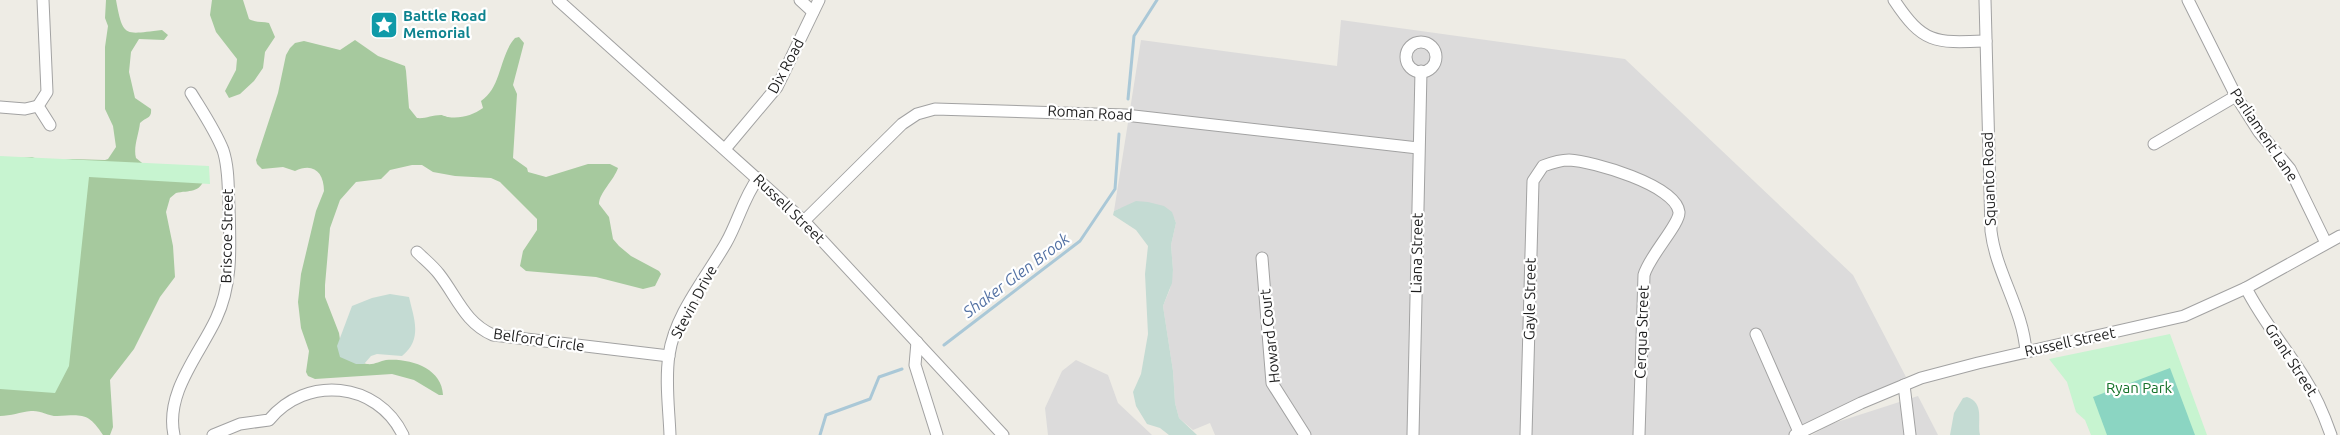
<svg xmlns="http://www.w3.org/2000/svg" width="2340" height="435" viewBox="0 0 2340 435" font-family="Ubuntu,sans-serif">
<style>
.residential{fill:#dcdbdb}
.forest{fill:#a6c99e}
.wetland{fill:#c4dbd3}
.park{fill:#c7f4d0}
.pitch{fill:#8bd5c2}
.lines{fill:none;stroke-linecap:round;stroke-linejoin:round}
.stream{stroke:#aac8d7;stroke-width:3}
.minor-casing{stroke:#a2a2a2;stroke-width:13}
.minor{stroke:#fff;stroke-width:11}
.labels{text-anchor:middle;stroke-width:4.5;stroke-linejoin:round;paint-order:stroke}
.culture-label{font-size:15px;font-weight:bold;fill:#0d838f;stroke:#fff;text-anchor:start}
.street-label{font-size:15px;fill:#1e1e1e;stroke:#fff}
.park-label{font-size:15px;fill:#167229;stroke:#fff}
.water-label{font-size:16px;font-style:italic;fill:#5472a4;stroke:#fff}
</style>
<rect width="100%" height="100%" fill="#eeece5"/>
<!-- residential -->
<g class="residential">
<path d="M 1341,20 L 1625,59 L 1853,275 L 1906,377 L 1789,435 L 1215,435 L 1210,423 L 1193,430 L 1179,418 L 1175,403 L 1173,371 L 1163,306 L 1170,289 L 1173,270 L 1171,245 L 1176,223 L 1174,218 L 1121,208 L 1114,211 L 1141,40 L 1337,66 Z"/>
<path d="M 1076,360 L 1108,375 L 1118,403 L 1152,435 L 1048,435 L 1045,408 L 1062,371 Z"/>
<path d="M 1918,396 L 1938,435 L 1812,435 L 1831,424 Z"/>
</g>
<!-- forest -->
<g class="forest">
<path d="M 106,0 L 116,0 C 123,39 125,34 162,30 L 168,35 L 164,40 L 139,39 L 131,52 L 129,72 L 135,98 L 151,109 C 152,119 146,117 140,123 C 139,134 133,147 136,158 L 147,167 L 205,177 C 200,194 189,190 176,193 L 170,198 L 166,212 L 173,246 L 175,277 L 160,297 L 134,349 L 110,380 L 113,427 L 110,435 L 103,435 C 88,412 82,415 57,416 C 48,416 40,410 31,411 C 20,412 11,416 0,416 L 0,163 L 9,159 L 32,157 L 46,162 L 72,159 L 105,160 L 108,159 L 116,147 L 113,126 L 105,109 L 105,47 L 108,26 L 105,18 Z"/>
<path d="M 212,0 L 243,0 L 249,19 C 256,23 262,21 269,23 L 275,37 L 265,52 L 263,68 L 254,81 L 240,94 L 229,98 L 225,91 L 236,70 L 237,59 L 216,32 L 210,15 Z"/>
<path d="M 519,37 L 524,43 L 513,85 L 517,94 L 513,158 L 527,168 L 528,172 L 546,177 L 588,164 L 610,164 L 618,168 C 614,180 599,193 599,204 L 609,217 L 613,239 L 619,246 L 631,256 L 659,271 L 661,274 L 655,286 L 643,289 L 596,277 L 526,271 L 520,266 L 523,251 L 537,230 L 537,219 L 500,182 L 491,178 L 455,176 L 433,172 L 422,165 L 412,165 L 390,170 L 381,179 L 356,182 L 340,200 L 330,228 L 325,285 L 325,297 L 339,333 L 342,353 C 350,357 360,363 367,364 C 374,365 380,361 386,360 C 410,358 442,368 443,395 L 439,395 L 414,380 L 392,374 L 315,379 L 308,376 L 306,372 L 309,351 L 301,328 L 298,302 L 301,274 L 316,211 L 324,191 C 324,172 313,162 295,171 L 283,167 L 262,169 L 257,164 L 256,160 L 278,93 L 286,55 L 290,48 L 295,43 L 304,41 L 340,50 L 355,40 L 378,56 L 405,66 L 406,71 L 409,108 L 417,118 C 425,119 432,115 441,115 C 442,115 447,117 448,117 C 461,119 473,115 483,108 L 481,101 C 502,87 499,56 515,38 Z"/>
</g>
<!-- wetland -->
<g class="wetland">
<path d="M 1136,201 L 1148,202 L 1164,206 L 1172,212 L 1176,223 L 1171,245 L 1173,270 L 1172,283 L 1163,306 L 1173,371 L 1175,403 L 1179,418 L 1197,435 L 1169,435 L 1160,428 L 1147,424 L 1136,406 L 1133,392 L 1141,374 L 1148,334 L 1145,274 L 1148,246 L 1136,230 L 1113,215 L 1114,211 Z"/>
<path d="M 390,294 L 409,297 C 414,319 423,339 402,356 L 377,354 L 371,356 L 364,364 L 356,364 L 340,357 L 337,346 L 352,306 L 372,298 Z"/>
<path d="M 1967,397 C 1985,403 1977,421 1980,435 L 1950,435 L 1954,413 L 1963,398 Z"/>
</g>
<!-- park -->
<g class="park">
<path d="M 0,156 L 209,166 L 210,184 L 89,177 L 69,366 L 55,393 L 0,389 Z"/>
<path d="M 2170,334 L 2207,435 L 2091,435 L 2085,420 L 2076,412 L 2067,382 L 2049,359 Z"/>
</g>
<!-- pitch -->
<path class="pitch" d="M 2170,368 L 2195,435 L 2107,435 L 2093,397 Z"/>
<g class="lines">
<!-- stream -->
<g class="stream">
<path d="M 1128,99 L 1134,36 L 1157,0"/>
<path d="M 944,345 L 1080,241 L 1115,189 L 1119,134"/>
<path d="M 820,435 L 826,415 L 870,399 L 879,377 L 902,369"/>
</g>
<!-- minor casing -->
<g class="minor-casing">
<g id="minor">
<path d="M 43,0 L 47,92 L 38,106 L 50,125"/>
<path d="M 558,0 L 804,221 L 1003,435"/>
<path d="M 800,0 L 813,12"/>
<path d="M 1894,0 C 1923,44 1935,43 1986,41"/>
<path d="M 1985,0 L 1991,231 C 1996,273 2023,309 2026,352"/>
<path d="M 2188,0 L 2236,96 L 2259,132 L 2290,169 L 2326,243"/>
<circle cx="1421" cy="57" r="15"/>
<path d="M 0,107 L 25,109 L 38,106"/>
<path d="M 2154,144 L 2236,96"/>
<path d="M 725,149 L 777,87 L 819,0"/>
<path d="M 804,221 L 902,124 L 917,114 L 935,109 L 1125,115 L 1418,148"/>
<path d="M 417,252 C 424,259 433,266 439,274 C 457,297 465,323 493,335 L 669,356"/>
<path d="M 1262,258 L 1272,383 L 1305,435"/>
<path d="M 2246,288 C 2262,320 2286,348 2305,379 C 2316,396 2324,415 2331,435"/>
<path d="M 1756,334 L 1799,432"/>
<path d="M 917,342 L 915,365 L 937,435"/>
<path d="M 1904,385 L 1910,435"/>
<path d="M 174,435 C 165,393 199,355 216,319 C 233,283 230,245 229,207 C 228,188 229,168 223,150 C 215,130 202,111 191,93"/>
<path d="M 213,435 L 240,424 L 269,420 C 306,375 377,381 403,435"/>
<path d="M 670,435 C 669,409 665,381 669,355 C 675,314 706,278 726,243 C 738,222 743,199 758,178"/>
<path d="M 1413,435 L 1421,71"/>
<path d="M 1526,435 L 1533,181 L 1543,166 C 1551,163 1560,160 1569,160 C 1592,161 1676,185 1679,212 C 1680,224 1649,256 1644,275 L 1639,435"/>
<path d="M 1795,435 L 1861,403 L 1921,378 L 1978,363 L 2184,316 L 2246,288 L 2340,236"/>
</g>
</g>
<!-- minor -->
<use href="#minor" class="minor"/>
</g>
<!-- icons -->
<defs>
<g id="sight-square" transform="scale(1.4375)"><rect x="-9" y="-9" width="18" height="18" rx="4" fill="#0f9aa8" stroke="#fff"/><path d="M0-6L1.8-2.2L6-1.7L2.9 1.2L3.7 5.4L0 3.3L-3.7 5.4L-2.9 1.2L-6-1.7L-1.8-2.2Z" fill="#fff"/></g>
</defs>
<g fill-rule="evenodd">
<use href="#sight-square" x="384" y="25"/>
</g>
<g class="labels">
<!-- culture labels -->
<g class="culture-label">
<text x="403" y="21">Battle Road<tspan x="403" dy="17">Memorial</tspan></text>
</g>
<!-- street labels -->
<g class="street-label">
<text transform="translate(786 66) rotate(-62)" y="5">Dix Road</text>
<text transform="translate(1090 113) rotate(3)" y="5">Roman Road</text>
<text transform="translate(2264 135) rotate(56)" y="5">Parliament Lane</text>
<text transform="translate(1989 179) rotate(-92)" y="5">Squanto Road</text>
<text transform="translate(789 209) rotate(44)" y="5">Russell Street</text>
<text transform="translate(227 236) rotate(-89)" y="5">Briscoe Street</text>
<text transform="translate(1417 253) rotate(-89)" y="5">Liana Street</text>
<text transform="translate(1530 299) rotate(-89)" y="5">Gayle Street</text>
<text transform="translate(694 302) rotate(-62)" y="5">Stevin Drive</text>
<text transform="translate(1642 332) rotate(-88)" y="5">Cerqua Street</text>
<text transform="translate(1270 336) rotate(-96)" y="5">Howard Court</text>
<text transform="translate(539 340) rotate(8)" y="5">Belford Circle</text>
<text transform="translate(2070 342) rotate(-12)" y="5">Russell Street</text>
<text transform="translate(2291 360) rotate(57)" y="5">Grant Street</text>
</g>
<!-- park labels -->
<g class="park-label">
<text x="2139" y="393">Ryan Park</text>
</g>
<!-- water labels -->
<g class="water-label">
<text transform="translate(1016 275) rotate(-37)" y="6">Shaker Glen Brook</text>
</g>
</g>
</svg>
